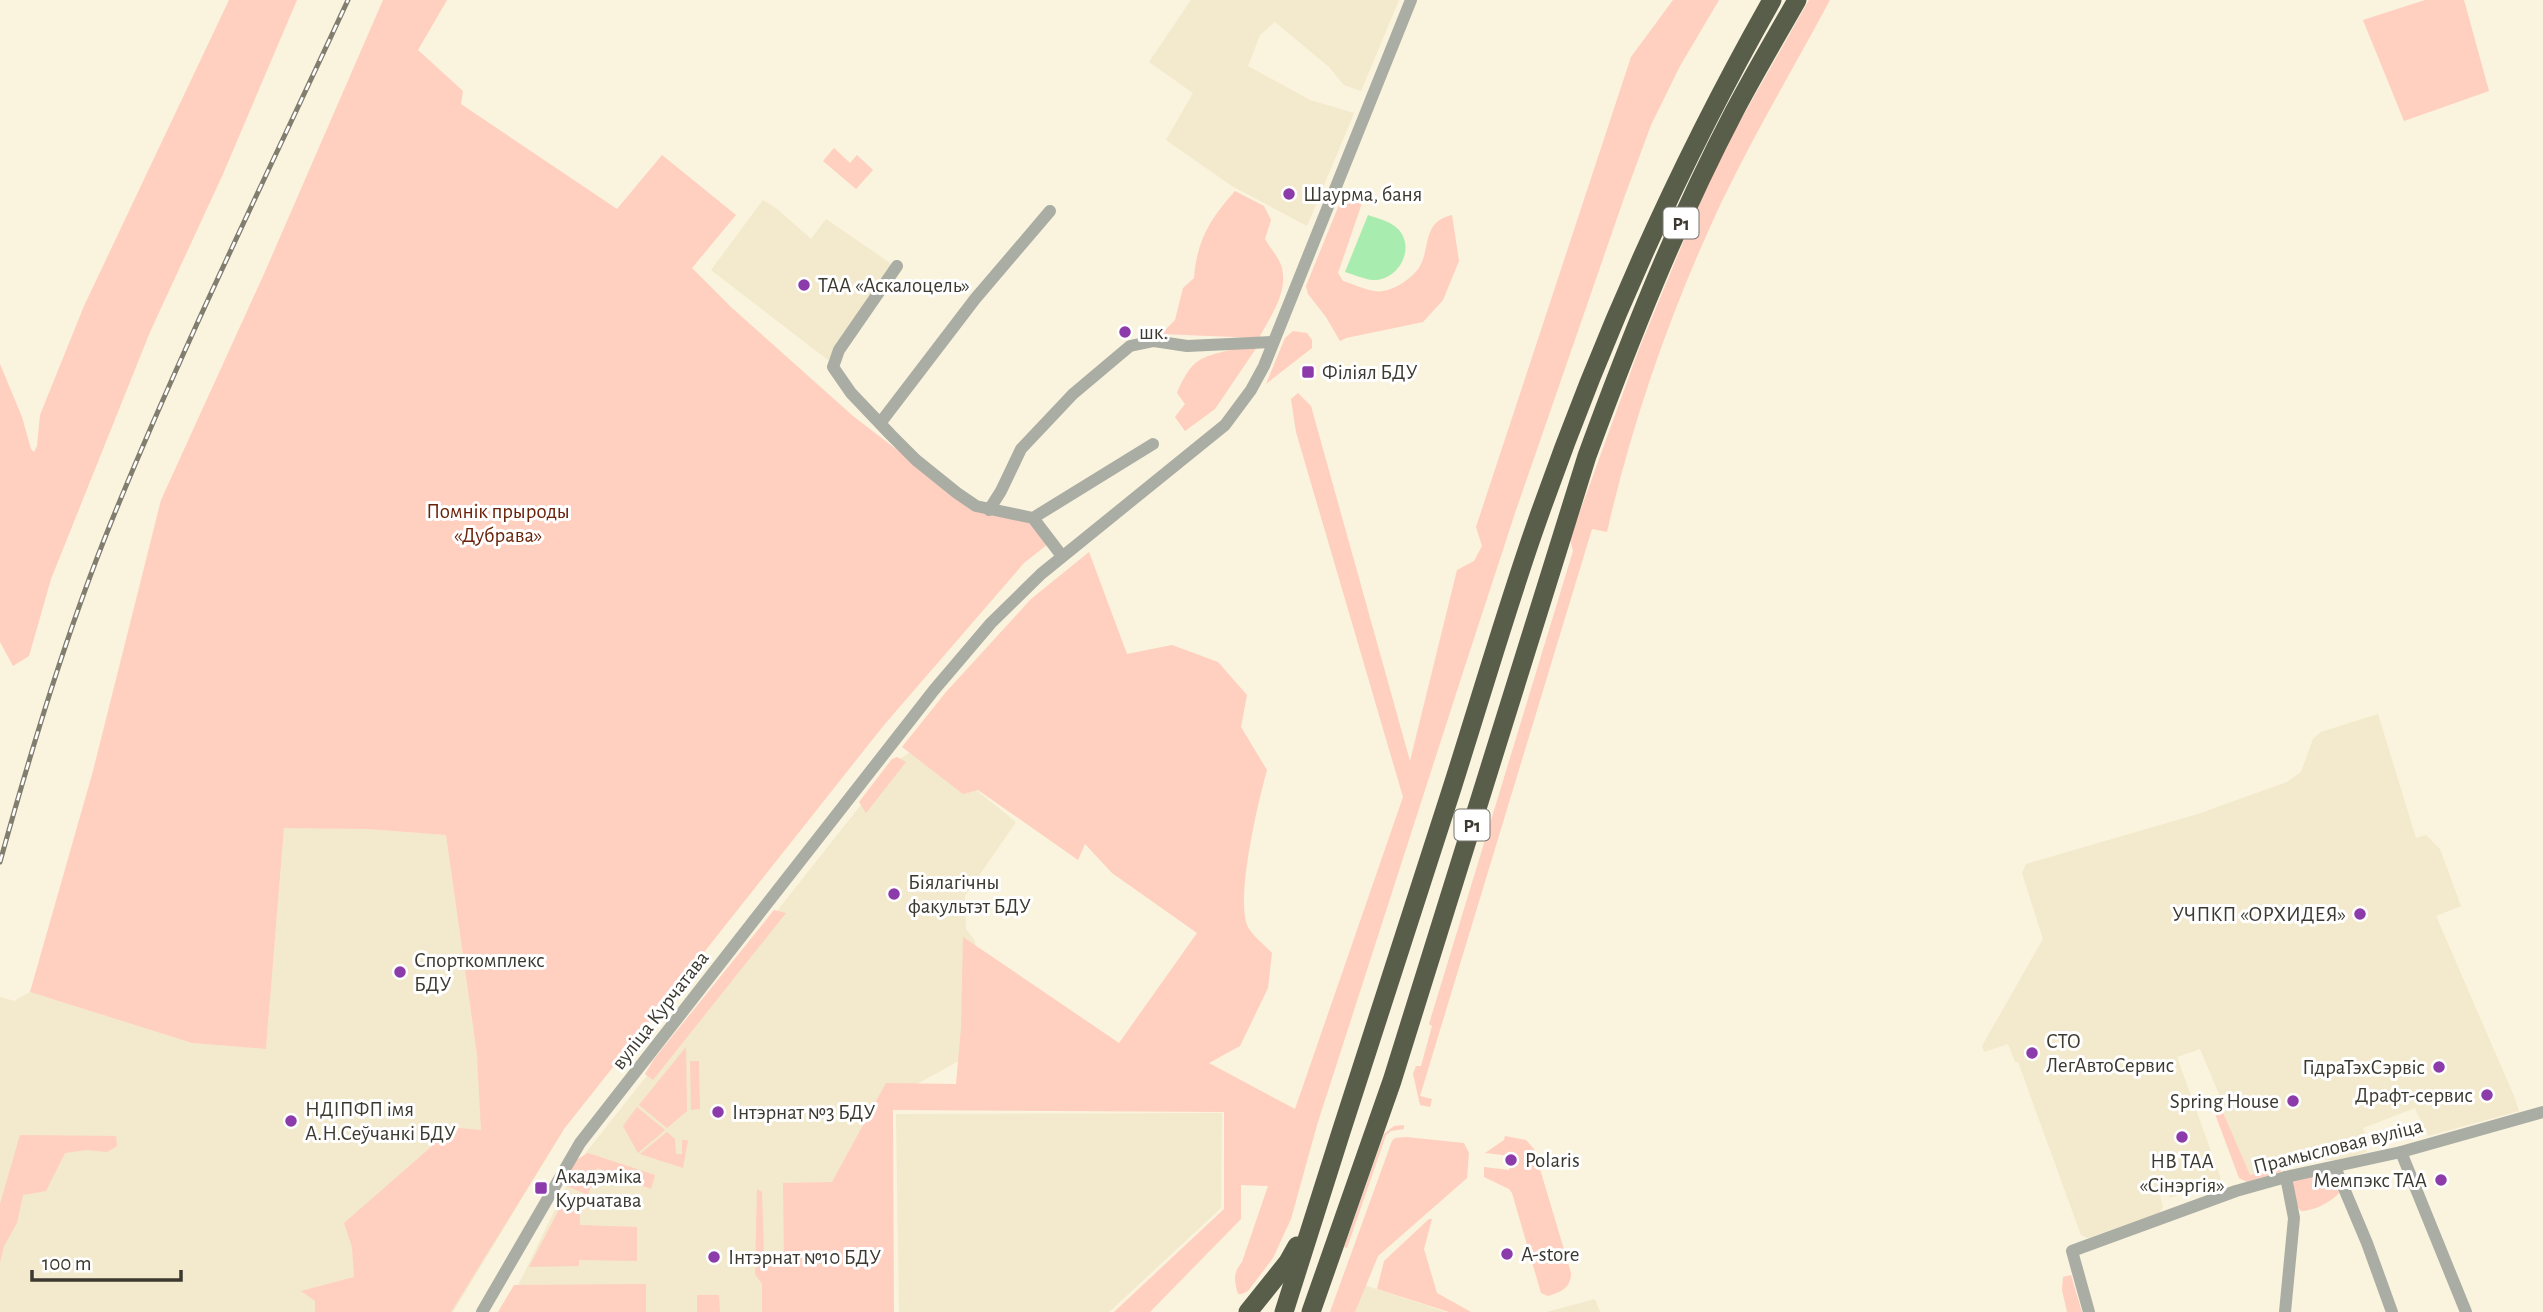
<svg xmlns="http://www.w3.org/2000/svg" width="2543" height="1312" viewBox="0 0 2543 1312" font-family="'Alegreya Sans',sans-serif">
<style>
.built{fill:#f3e9cc}
.green{fill:#ffcfc0}
.water{fill:#a9ecaf}
.lines{fill:none;stroke-linecap:round;stroke-linejoin:round}
.minor{stroke:#aaada4;stroke-width:12}
.highway{stroke:#595e4b;stroke-width:19}
.rail-casing{stroke:#817d6f;stroke-width:5}
.rail{stroke:#fff;stroke-width:2.5;stroke-dasharray:8;stroke-linecap:butt}
.poi-dot{fill:#8c3bab;stroke:#fff;stroke-width:2.5}
.labels{text-anchor:middle;stroke-width:6;stroke-linejoin:round;paint-order:stroke}
.shield{fill:#fff;stroke:#76746e;stroke-width:2}
.shield-label{font-size:19px;font-weight:bold;fill:#3c3930}
.poi-label{font-size:21px;fill:#3c3930;stroke:#fff;text-anchor:start}
.park-label{font-size:21px;fill:#6b2209;stroke:#fff}
.street-label{font-size:21px;fill:#3c3930;stroke:#fff}
</style>
<rect width="100%" height="100%" fill="#faf3dd"/>
<!-- built -->
<g class="built">
<path d="M 1191,0 L 1399,0 L 1361,91 L 1344,85 L 1329,67 L 1275,22 L 1260,35 L 1248,66 L 1310,100 L 1354,113 L 1307,226 L 1232,186 L 1166,140 L 1193,93 L 1149,62 Z"/>
<path d="M 763,200 L 776,208 L 811,239 L 826,219 L 890,263 L 891,269 L 828,360 L 711,270 Z"/>
<path d="M 2378,714 L 2416,838 L 2426,835 L 2440,849 L 2461,906 L 2436,916 L 2514,1096 L 2519,1111 L 2428,1136 L 2415,1108 L 2363,1128 L 2369,1141 L 2366,1152 L 2341,1161 L 2319,1159 L 2250,1176 L 2216,1096 L 2219,1094 L 2200,1049 L 2177,1057 L 2221,1179 L 2170,1198 L 2168,1192 L 2160,1195 L 2163,1207 L 2159,1213 L 2088,1238 L 2081,1235 L 2018,1062 L 2015,1062 L 2008,1044 L 1984,1052 L 1982,1046 L 2043,939 L 2022,873 L 2026,864 L 2198,814 L 2287,782 L 2301,772 L 2313,739 L 2321,732 Z"/>
<path d="M 920,745 L 1016,822 L 965,896 L 966,929 L 975,941 L 973,1053 L 879,1105 L 789,1312 L 637,1312 L 515,1292 L 577,1164 L 894,763 Z"/>
<path d="M 284,827 L 367,829 L 446,835 L 477,1055 L 482,1116 L 564,1129 L 453,1312 L 0,1312 L 0,997 L 14,1001 L 30,992 L 192,1043 L 266,1049 Z"/>
<path d="M 1222,1113 L 1221,1208 L 1109,1312 L 899,1312 L 896,1114 Z"/>
<path d="M 1361,1284 L 1446,1312 L 1352,1312 Z"/>
<path d="M 1595,1299 L 1600,1312 L 1547,1312 Z"/>
</g>
<!-- green -->
<g class="green">
<path d="M 229,0 L 297,0 L 223,174 L 150,332 L 51,579 L 29,656 L 13,666 L 0,642 L 0,364 L 22,417 L 31,449 L 34,452 L 37,446 L 40,415 L 84,306 Z"/>
<path d="M 383,0 L 447,0 L 418,50 L 463,91 L 461,104 L 617,209 L 662,155 L 736,215 L 692,268 L 732,308 L 853,416 L 970,506 L 1031,520 L 1048,544 L 1024,563 L 884,725 L 564,1129 L 451,1312 L 315,1312 L 315,1301 L 301,1291 L 354,1277 L 352,1247 L 344,1223 L 447,1133 L 458,1128 L 481,1130 L 477,1055 L 446,835 L 367,829 L 284,828 L 266,1049 L 192,1043 L 30,992 L 93,771 L 161,500 L 264,274 Z"/>
<path d="M 1673,0 L 1719,0 L 1680,66 L 1651,125 L 1624,198 L 1515,513 L 1464,669 L 1317,1125 L 1291,1219 L 1273,1258 L 1248,1291 L 1242,1294 L 1238,1294 C 1234,1280 1233,1273 1242,1262 L 1268,1186 L 1241,1185 L 1241,1219 L 1150,1312 L 1114,1312 L 1224,1209 L 1224,1112 L 893,1110 L 894,1312 L 762,1312 L 762,1284 L 755,1274 L 757,1189 L 762,1192 L 764,1255 L 784,1255 L 783,1183 L 832,1182 L 886,1083 L 956,1084 L 961,1028 L 963,937 L 1119,1043 L 1197,933 L 1112,873 L 1085,844 L 1078,860 L 978,790 L 963,794 L 902,747 L 946,692 L 1031,599 L 1089,552 L 1127,654 L 1172,645 L 1218,662 L 1247,695 L 1241,727 L 1267,770 C 1258,802 1236,895 1247,925 C 1251,935 1265,945 1272,953 L 1268,988 L 1240,1046 L 1209,1063 L 1295,1109 L 1403,797 L 1296,432 L 1291,399 L 1298,393 L 1311,406 L 1410,761 L 1457,570 L 1474,561 L 1482,546 L 1476,527 L 1631,57 Z"/>
<path d="M 1809,0 L 1830,0 C 1794,67 1755,133 1722,201 C 1672,307 1633,418 1607,532 L 1592,529 L 1420,1096 L 1432,1099 L 1430,1107 L 1420,1105 L 1413,1074 L 1416,1066 L 1421,1066 L 1432,1026 L 1429,1024 L 1573,551 L 1570,539 L 1639,349 L 1715,165 Z"/>
<path d="M 2425,0 L 2464,0 L 2489,91 L 2404,121 L 2363,20 Z"/>
<path d="M 834,148 L 850,163 L 857,155 L 873,170 L 856,189 L 823,161 Z"/>
<path d="M 1235,191 L 1264,206 L 1271,220 L 1265,239 C 1270,248 1280,259 1282,268 C 1288,293 1270,317 1259,338 L 1161,334 L 1175,320 L 1183,288 L 1194,278 C 1197,240 1210,219 1235,191 Z"/>
<path d="M 1346,194 L 1357,198 L 1362,203 L 1338,273 L 1343,281 C 1353,284 1363,289 1374,291 C 1389,294 1412,280 1420,266 C 1431,246 1422,222 1452,215 L 1459,261 L 1443,300 L 1423,322 L 1346,338 L 1340,341 L 1326,317 L 1308,294 L 1306,286 L 1343,195 Z"/>
<path d="M 1293,331 L 1307,333 L 1312,340 L 1312,348 L 1266,384 L 1285,338 Z"/>
<path d="M 1241,347 L 1257,347 L 1215,409 L 1185,431 L 1175,417 L 1185,404 L 1177,393 C 1194,354 1202,358 1241,347 Z"/>
<path d="M 897,757 L 906,762 L 866,813 L 859,802 L 892,759 Z"/>
<path d="M 774,910 L 786,913 L 653,1080 L 645,1074 L 654,1059 Z"/>
<path d="M 686,1047 L 687,1111 L 667,1128 L 639,1105 Z"/>
<path d="M 690,1061 L 699,1061 L 700,1109 L 691,1110 Z"/>
<path d="M 2216,1096 L 2250,1175 L 2280,1168 L 2281,1172 L 2247,1182 L 2239,1178 L 2211,1103 Z"/>
<path d="M 637,1107 L 665,1130 L 638,1153 L 623,1126 Z"/>
<path d="M 1404,1125 L 1404,1129 L 1391,1131 L 1386,1135 L 1347,1248 L 1344,1247 L 1384,1134 L 1394,1126 Z"/>
<path d="M 667,1132 L 675,1139 L 676,1154 L 682,1154 L 682,1140 L 688,1140 L 683,1168 L 640,1154 Z"/>
<path d="M 20,1135 L 116,1136 L 117,1146 L 107,1152 L 86,1150 L 65,1153 L 46,1191 L 23,1195 L 17,1223 L 4,1246 L 0,1262 L 0,1204 Z"/>
<path d="M 1505,1136 L 1526,1140 L 1534,1149 L 1571,1273 C 1571,1288 1561,1292 1548,1296 L 1541,1293 L 1512,1193 L 1509,1189 L 1484,1177 L 1484,1167 L 1509,1170 L 1511,1156 L 1485,1153 L 1504,1140 Z"/>
<path d="M 1406,1137 L 1464,1143 L 1469,1153 L 1467,1178 L 1378,1256 L 1355,1312 L 1330,1312 L 1392,1141 L 1395,1138 Z"/>
<path d="M 588,1153 L 655,1175 L 651,1189 L 597,1168 L 588,1195 L 562,1184 L 576,1160 Z"/>
<path d="M 2328,1173 L 2335,1175 L 2339,1193 C 2330,1203 2313,1211 2301,1211 L 2296,1205 L 2293,1180 Z"/>
<path d="M 564,1200 L 580,1206 L 580,1225 L 637,1227 L 637,1261 L 579,1260 L 579,1266 L 529,1267 Z"/>
<path d="M 1429,1219 L 1432,1219 L 1424,1249 L 1437,1293 L 1471,1312 L 1449,1312 L 1377,1289 L 1384,1261 Z"/>
<path d="M 2071,1275 L 2082,1312 L 2067,1312 L 2062,1290 L 2063,1277 Z"/>
<path d="M 646,1284 L 646,1312 L 498,1312 L 514,1285 Z"/>
<path d="M 697,1295 L 719,1295 L 720,1312 L 697,1312 Z"/>
</g>
<!-- water -->
<path class="water" d="M 1368,215 C 1379,219 1390,221 1398,229 C 1417,249 1397,282 1372,280 C 1363,279 1353,274 1345,272 Z"/>
<g class="lines">
<!-- minor -->
<g class="minor">
<path d="M 897,266 L 839,350 L 833,367 L 851,393 L 891,435 L 916,460 L 957,493 L 976,506 L 1033,518 L 1062,556"/>
<path d="M 881,422 L 975,299 L 1050,211"/>
<path d="M 989,510 L 1001,491 L 1021,449 L 1073,394 L 1130,346 L 1154,341 L 1187,346 L 1273,342"/>
<path d="M 1033,518 L 1153,444"/>
<path d="M 2401,1152 L 2466,1312"/>
<path d="M 2335,1167 L 2367,1243 L 2392,1312"/>
<path d="M 482,1312 L 580,1143 L 934,690 L 991,623 L 1041,574 L 1225,425 L 1251,390 L 1264,366 L 1411,0"/>
<path d="M 2089,1312 L 2072,1251 L 2236,1191 L 2286,1177 L 2401,1152 L 2543,1112"/>
<path d="M 2285,1312 L 2294,1218 L 2286,1177"/>
</g>
<!-- highway -->
<g class="highway">
<path d="M 1248,1312 L 1288,1262 L 1297,1246"/>
<path d="M 1284,1312 C 1339,1137 1395,963 1452,788 C 1479,703 1504,617 1533,533 C 1597,349 1676,169 1772,0"/>
<path d="M 1311,1312 L 1392,1081 L 1587,456 C 1630,339 1676,223 1734,112 C 1754,74 1776,37 1797,0"/>
</g>
<!-- rail casing -->
<g class="rail-casing">
<path id="rail" d="M 0,862 C 32,747 67,631 112,520 C 184,343 268,173 348,0"/>
</g>
<!-- rail -->
<use href="#rail" class="rail"/>
</g>
<!-- markers -->
<g class="poi-dot">
<circle cx="1289" cy="194" r="7"/>
<circle cx="804" cy="285" r="7"/>
<circle cx="1125" cy="332" r="7"/>
<rect x="1301" y="365" width="14" height="14" rx="3.5"/>
<circle cx="894" cy="894" r="7"/>
<circle cx="2360" cy="914" r="7"/>
<circle cx="400" cy="972" r="7"/>
<circle cx="2032" cy="1053" r="7"/>
<circle cx="2439" cy="1067" r="7"/>
<circle cx="2487" cy="1095" r="7"/>
<circle cx="2293" cy="1101" r="7"/>
<circle cx="718" cy="1112" r="7"/>
<circle cx="291" cy="1121" r="7"/>
<circle cx="2182" cy="1137" r="7"/>
<circle cx="1511" cy="1160" r="7"/>
<circle cx="2441" cy="1180" r="7"/>
<rect x="534" y="1181" width="14" height="14" rx="3.5"/>
<circle cx="1507" cy="1254" r="7"/>
<circle cx="714" cy="1257" r="7"/>
</g>
<g class="labels">
<!-- shield labels -->
<g class="shield">
<rect x="1663.5" y="207.5" width="35" height="31" rx="5"/>
<rect x="1454.5" y="809.5" width="35" height="31" rx="5"/>
</g>
<g class="shield-label">
<text x="1681" y="230">Р1</text>
<text x="1472" y="832">Р1</text>
</g>
<!-- poi labels -->
<g class="poi-label">
<text x="1303" y="201">Шаурма, баня</text>
<text x="818" y="292">ТАА «Аскалоцель»</text>
<text x="1139" y="339">шк.</text>
<text x="1322" y="379">Філіял БДУ</text>
<text x="908" y="889">Біялагічны<tspan x="908" dy="24">факультэт БДУ</tspan></text>
<text x="2346" y="921" text-anchor="end">УЧПКП «ОРХИДЕЯ»</text>
<text x="414" y="967">Спорткомплекс<tspan x="414" dy="24">БДУ</tspan></text>
<text x="2046" y="1048">СТО<tspan x="2046" dy="24">ЛегАвтоСервис</tspan></text>
<text x="2425" y="1074" text-anchor="end">ГідраТэхСэрвіс</text>
<text x="2473" y="1102" text-anchor="end">Драфт-сервис</text>
<text x="2279" y="1108" text-anchor="end">Spring House</text>
<text x="305" y="1116">НДІПФП імя<tspan x="305" dy="24">А.Н.Сеўчанкі БДУ</tspan></text>
<text x="732" y="1119">Інтэрнат №3 БДУ</text>
<text x="1525" y="1167">Polaris</text>
<text x="2182" y="1168" text-anchor="middle">НВ ТАА<tspan x="2182" dy="24">«Сінэргія»</tspan></text>
<text x="555" y="1183">Акадэміка<tspan x="555" dy="24">Курчатава</tspan></text>
<text x="2427" y="1187" text-anchor="end">Мемпэкс ТАА</text>
<text x="1521" y="1261">А-store</text>
<text x="728" y="1264">Інтэрнат №10 БДУ</text>
</g>
<!-- park labels -->
<g class="park-label">
<text x="498" y="518">Помнік прыроды<tspan x="498" dy="24">«Дубрава»</tspan></text>
</g>
<!-- street labels -->
<g class="street-label">
<text transform="translate(660 1010) rotate(-52)" y="7">вуліца Курчатава</text>
<text transform="translate(2338 1146) rotate(-14)" y="7">Прамысловая вуліца</text>
</g>
</g>
<!-- scale -->
<path d="M32 1270v10h149v-10" fill="none" stroke="#3c3930" stroke-width="3.5"/>
<text x="42" y="1270" font-size="21" fill="#3c3930" stroke="#ffffff" stroke-width="5" paint-order="stroke">100 m</text>
</svg>
